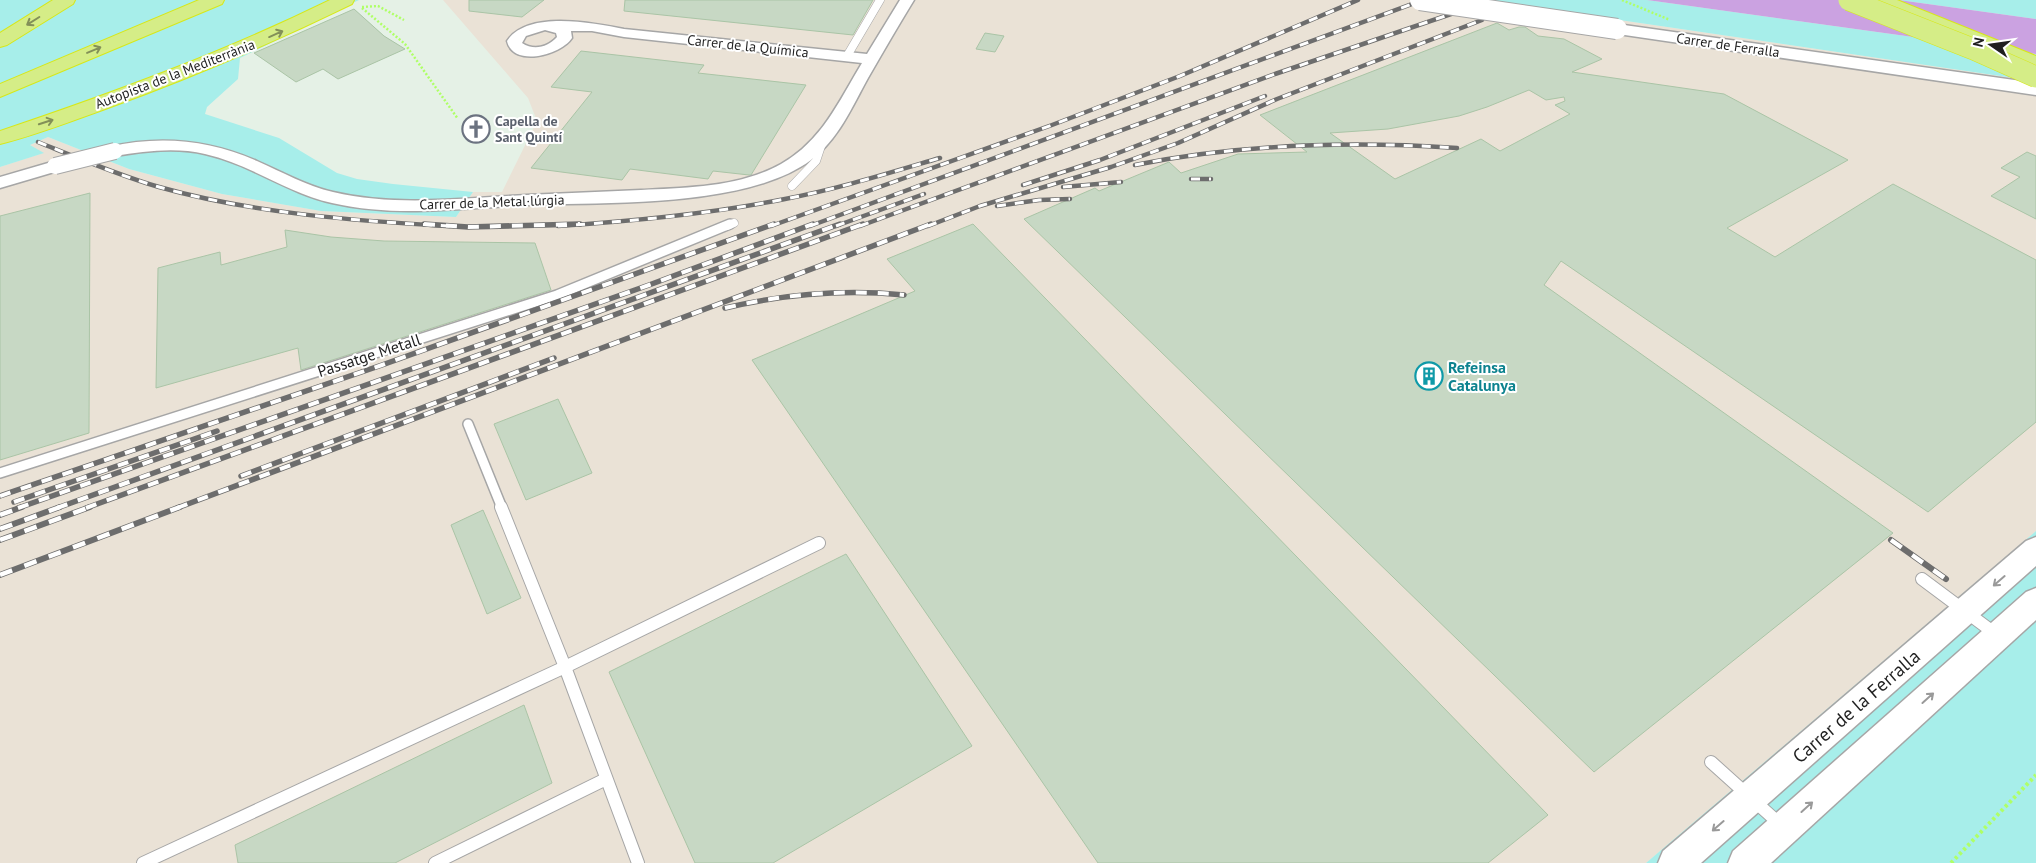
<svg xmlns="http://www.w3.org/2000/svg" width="2036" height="863" viewBox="0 0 2036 863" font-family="'PT Sans',sans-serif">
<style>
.industrial{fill:#eae2d6}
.grass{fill:#a7eeea}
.water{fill:#cba2e1}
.building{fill:#c7d8c4;stroke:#aac4a6;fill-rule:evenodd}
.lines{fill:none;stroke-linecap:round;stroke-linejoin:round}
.service-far2-casing{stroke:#a6a6a6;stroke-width:9}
.service-far1-casing{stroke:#a6a6a6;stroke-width:12}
.service-casing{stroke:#a6a6a6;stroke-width:14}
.minor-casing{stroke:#a6a6a6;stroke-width:3}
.tertiary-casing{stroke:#a6a6a6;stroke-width:3}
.motorway-casing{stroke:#d7e818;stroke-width:2}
.path-far1{stroke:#afff67;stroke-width:2.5;stroke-dasharray:2 2;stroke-linecap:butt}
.path{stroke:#afff67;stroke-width:4;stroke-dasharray:3 3;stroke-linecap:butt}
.service-far2{stroke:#fff;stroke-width:8}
.service-far1{stroke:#fff;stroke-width:9}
.service{stroke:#fff;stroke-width:12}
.minor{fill:#fff;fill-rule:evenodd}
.tertiary{fill:#fff;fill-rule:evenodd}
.motorway{fill:#d5ed87;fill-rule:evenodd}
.rail-far2-casing{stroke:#6d6d6d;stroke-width:4.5}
.rail-far1-casing{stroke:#6d6d6d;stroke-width:5.5}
.rail-casing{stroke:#6d6d6d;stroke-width:6}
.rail-far2{stroke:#fff;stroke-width:3;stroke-dasharray:9;stroke-linecap:butt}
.rail-far1{stroke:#fff;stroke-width:4;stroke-dasharray:11;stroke-linecap:butt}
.rail{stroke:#fff;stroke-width:4.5;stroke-dasharray:13;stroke-linecap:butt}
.minor-bridge-casing{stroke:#a6a6a6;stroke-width:18;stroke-linecap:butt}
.tertiary-bridge-casing{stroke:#a6a6a6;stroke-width:22;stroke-linecap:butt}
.motorway-bridge-casing{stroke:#d7e818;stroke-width:22;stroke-linecap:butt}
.minor-bridge{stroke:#fff;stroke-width:16}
.tertiary-bridge{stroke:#fff;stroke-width:20}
.motorway-bridge{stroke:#d5ed87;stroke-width:21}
.oneway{stroke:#839058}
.oneway2{stroke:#9a9a9a}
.labels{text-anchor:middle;stroke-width:4;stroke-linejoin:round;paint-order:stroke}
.far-street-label{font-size:14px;fill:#1f1f1f;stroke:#fff}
.far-worship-label{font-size:14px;font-weight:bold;fill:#5b616d;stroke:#fff;text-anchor:start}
.street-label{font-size:16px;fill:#1f1f1f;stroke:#fff}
.culture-label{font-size:16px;font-weight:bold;fill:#0d838f;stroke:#fff;text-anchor:start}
.near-street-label{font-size:19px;fill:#1f1f1f;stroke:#fff}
</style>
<rect width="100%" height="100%" fill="#e5f1e6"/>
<!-- industrial -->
<path class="industrial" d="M 443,0 L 1484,0 L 2014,78 L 2036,85 L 2036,531 L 1646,863 L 0,863 L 0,167 L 43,153 L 30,145 L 48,137 L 129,169 L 222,194 L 321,211 L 456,217 L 473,192 L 502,192 L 537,121 L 528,98 Z"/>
<!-- grass -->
<g class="grass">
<path d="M 0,0 L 359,0 L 240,58 L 238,79 L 207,107 L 205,114 L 279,138 L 337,173 L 357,179 L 393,184 L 473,192 L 456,217 L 321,211 L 222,194 L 129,169 L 48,137 L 30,145 L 44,153 L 0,167 Z"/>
<path d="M 1484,0 L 1647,0 L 2036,54 L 2036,85 L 2014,78 Z"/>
<path d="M 1899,0 L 2036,0 L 2036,19 Z"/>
<path d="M 2036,531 L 2036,863 L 1646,863 Z"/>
</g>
<!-- water -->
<path class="water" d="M 1647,0 L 1899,0 L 2036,19 L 2036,54 Z"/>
<!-- building -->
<g class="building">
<path d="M 469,0 L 544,0 L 522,17 L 469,11 Z"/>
<path d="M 625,0 L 873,0 L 853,35 L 624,11 Z"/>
<path d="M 354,9 L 384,36 L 405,49 L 338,79 L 323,69 L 296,82 L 254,53 Z"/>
<path d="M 1497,23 L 1509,30 L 1519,27 L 1525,27 L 1538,36 L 1564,39 L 1602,59 L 1572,72 L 1724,94 L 1848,160 L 1727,228 L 1775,257 L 1893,184 L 2036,260 L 2036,422 L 1928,512 L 1561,261 L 1544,285 L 1893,533 L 1594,772 L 1024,219 L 1095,188 L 1099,191 L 1169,162 L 1181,173 L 1238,154 L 1307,152 L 1260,115 ZM 1529,90 L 1546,100 L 1564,97 L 1565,101 L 1555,105 L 1570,114 L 1500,151 L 1481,139 L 1395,179 L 1330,133 L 1388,129 L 1459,116 L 1487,107 Z"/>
<path d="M 985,33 L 1004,36 L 995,52 L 976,49 Z"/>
<path d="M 581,51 L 704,65 L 698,73 L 806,85 L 751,175 L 749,175 L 713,171 L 708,179 L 630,169 L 622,180 L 531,168 L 592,92 L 551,87 Z"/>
<path d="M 473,119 L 489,121 L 484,135 L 464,137 L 469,123 Z"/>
<path d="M 2027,152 L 2036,156 L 2036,219 L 1991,196 L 2020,177 L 2001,168 Z"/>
<path d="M 90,193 L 89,433 L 0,460 L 0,216 Z"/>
<path d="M 973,224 L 1548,815 L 1488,863 L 1098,863 L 752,360 L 915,291 L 887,259 Z"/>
<path d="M 285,230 L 331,237 L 384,241 L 535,243 L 551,290 L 301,370 L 298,348 L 156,388 L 158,268 L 220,252 L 221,265 L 287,247 Z"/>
<path d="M 558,399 L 592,473 L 526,500 L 494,424 Z"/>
<path d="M 483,510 L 521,598 L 487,614 L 451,525 Z"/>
<path d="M 846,554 L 972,746 L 773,863 L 695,863 L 609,672 Z"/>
<path d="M 524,705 L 552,783 L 395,863 L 238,863 L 235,845 Z"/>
</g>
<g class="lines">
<!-- service-far2 casing -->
<g class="service-far2-casing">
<g id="service-far2">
<path d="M 847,56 L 880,0"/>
<path d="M 792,186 L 816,161 L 822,143"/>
<path d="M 727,226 L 734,223"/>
</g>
</g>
<!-- service-far1 casing -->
<g class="service-far1-casing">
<g id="service-far1">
<path d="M 468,424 L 502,508"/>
<path d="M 0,473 L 557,295 L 730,224"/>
</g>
</g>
<!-- service casing -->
<g class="service-casing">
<g id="service">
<path d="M 501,507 L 565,667 L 638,863"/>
<path d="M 1922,579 L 1997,635"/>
<path d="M 1711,762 L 1781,825"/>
<path d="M 143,863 L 565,667 L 819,543"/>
<path d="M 435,863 L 606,779"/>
</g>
</g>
<!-- minor casing -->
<g class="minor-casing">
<g id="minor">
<path d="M 900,0 L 914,0 C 898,26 883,52 868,78 C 852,107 838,140 811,160 C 747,208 607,202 527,205 C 463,208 396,218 332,203 C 287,193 250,164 205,154 C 176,147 145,151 115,156 L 109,155 L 107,151 L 109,147 C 160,135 209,140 257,161 C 282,172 307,186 333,192 C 396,207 463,198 526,195 C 564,193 603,192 641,190 C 687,188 740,187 781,164 C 822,141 839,101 862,63 L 624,37 L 592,31 L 571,31 L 572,38 C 561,55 513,68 507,41 C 528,10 592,23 624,29 L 867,54 ZM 545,30 L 556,33 L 557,37 C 548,47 534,51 522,43 L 526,36 Z"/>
<path d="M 55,161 L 61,162 L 63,166 L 61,170 L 0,188 L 0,177 Z"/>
</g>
</g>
<!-- tertiary casing -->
<g class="tertiary-casing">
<g id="tertiary">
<path d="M 1617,24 L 2036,83 L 2036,95 L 1611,33 L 1608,29 L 1611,25 Z"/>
<path d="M 2036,537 L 2036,566 L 1701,863 L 1658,863 L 1663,851 L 2026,541 Z"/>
<path d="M 2036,588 L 2036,620 L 1771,863 L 1728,863 L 1733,851 L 2026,592 Z"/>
</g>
</g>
<!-- motorway casing -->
<g class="motorway-casing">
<g id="motorway">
<path d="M 53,0 L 75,0 L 73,4 L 7,45 L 0,47 L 0,33 Z"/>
<path d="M 199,0 L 224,0 L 222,4 L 0,97 L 0,84 Z"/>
<path d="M 330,0 L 354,0 L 352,4 C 272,43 191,78 108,108 C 72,121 36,135 0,144 L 0,131 C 113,93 224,52 330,0 Z"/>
<path d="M 1872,0 L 1897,0 L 2036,56 L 2036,69 L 1874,4 Z"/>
</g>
</g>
<!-- path-far1 -->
<g class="path-far1">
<path d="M 1622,0 L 1670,20"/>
<path d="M 362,7 L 378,6 L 404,20"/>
<path d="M 362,8 L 405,44 L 458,119"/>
</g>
<!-- path -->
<path class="path" d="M 1951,863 L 2036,775"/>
<!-- service-far2 -->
<use href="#service-far2" class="service-far2"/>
<!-- service-far1 -->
<use href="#service-far1" class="service-far1"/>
<!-- service -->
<use href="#service" class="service"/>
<!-- minor -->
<use href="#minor" class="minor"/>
<!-- tertiary -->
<use href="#tertiary" class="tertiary"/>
<!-- motorway -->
<use href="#motorway" class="motorway"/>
<!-- rail-far2 casing -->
<g class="rail-far2-casing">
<g id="rail-far2">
<path d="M 38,142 C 78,158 118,175 159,187 C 251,213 355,221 450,226"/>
<path d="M 1135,165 C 1240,144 1350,141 1457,148"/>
<path d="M 1191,179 L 1211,179"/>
<path d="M 1023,185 L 1100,160 L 1265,96"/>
<path d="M 1063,187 L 1121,182"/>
<path d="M 997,206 L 1039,200 L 1070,199"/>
<path d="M 558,226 C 635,221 710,214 785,199 C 838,189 889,173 940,158"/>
<path d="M 771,226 L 1052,125 L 1180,76 L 1358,0"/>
<path d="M 810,226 L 1423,0"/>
<path d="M 836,226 L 924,194"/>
<path d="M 860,226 L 1275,74 L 1492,0"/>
<path d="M 928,226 L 980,206 L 1111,167 L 1178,143 L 1277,99 L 1482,20"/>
</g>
</g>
<!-- rail-far1 casing -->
<g class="rail-far1-casing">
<g id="rail-far1">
<path d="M 424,224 L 468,227 L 580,224"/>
<path d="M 725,308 C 785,294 843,289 904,295"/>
<path d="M 241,476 L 554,358"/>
<path d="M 0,496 L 382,365 L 774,224"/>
<path d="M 14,502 L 217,431"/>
<path d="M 18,508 L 649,285 L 813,224"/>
<path d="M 57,508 L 840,224"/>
<path d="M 86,508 L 863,224"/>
<path d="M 177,508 L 931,224"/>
</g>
</g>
<!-- rail casing -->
<g class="rail-casing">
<g id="rail">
<path d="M 0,515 L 22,507"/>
<path d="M 0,529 L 60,507"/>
<path d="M 0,540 L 90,507"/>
<path d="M 1891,540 L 1946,579"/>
<path d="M 0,575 L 180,507"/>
</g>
</g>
<!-- rail-far2 -->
<use href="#rail-far2" class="rail-far2"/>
<!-- rail-far1 -->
<use href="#rail-far1" class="rail-far1"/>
<!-- rail -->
<use href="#rail" class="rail"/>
<!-- minor-bridge casing -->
<g class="minor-bridge-casing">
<path id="minor-bridge" d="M 55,166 L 115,151"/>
</g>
<!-- tertiary-bridge casing -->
<g class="tertiary-bridge-casing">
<path id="tertiary-bridge" d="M 1420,0 L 1617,29"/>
</g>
<!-- motorway-bridge casing -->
<g class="motorway-bridge-casing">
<path id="motorway-bridge" d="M 1849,0 L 1973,49 L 2036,77"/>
</g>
<!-- minor-bridge -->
<use href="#minor-bridge" class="minor-bridge"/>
<!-- tertiary-bridge -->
<use href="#tertiary-bridge" class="tertiary-bridge"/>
<!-- motorway-bridge -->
<use href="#motorway-bridge" class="motorway-bridge"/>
</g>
<!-- one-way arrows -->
<defs><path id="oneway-shaft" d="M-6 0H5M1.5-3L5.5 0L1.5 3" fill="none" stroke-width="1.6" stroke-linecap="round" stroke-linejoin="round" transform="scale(1.25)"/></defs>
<g class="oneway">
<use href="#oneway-shaft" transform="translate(33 21) rotate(148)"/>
<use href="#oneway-shaft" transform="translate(276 34) rotate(-24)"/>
<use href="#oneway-shaft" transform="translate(94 50) rotate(-23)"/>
<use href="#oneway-shaft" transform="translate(46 122) rotate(-18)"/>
</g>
<g class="oneway2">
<use href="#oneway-shaft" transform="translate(1999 581) rotate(139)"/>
<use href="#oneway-shaft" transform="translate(1928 698) rotate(-42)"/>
<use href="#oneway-shaft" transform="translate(1807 807) rotate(-42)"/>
<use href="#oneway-shaft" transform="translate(1718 826) rotate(139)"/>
</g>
<!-- icons -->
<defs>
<g id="church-ring" transform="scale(1.4375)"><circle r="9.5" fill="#fff" stroke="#6b7280" stroke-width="1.5"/><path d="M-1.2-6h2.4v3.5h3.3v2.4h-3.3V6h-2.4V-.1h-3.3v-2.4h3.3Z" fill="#6b7280"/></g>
<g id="building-ring" transform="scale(1.4375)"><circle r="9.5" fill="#fff" stroke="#0f9aa8" stroke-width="1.5"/><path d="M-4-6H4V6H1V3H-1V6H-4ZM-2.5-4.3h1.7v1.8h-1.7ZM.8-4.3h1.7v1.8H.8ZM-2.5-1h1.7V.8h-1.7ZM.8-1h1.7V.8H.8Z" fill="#0f9aa8"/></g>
</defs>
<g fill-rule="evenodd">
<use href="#church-ring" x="476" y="129"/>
<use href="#building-ring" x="1429" y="376"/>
</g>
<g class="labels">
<!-- far-street labels -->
<g class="far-street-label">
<text transform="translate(1728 45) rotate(8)" y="5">Carrer de Ferralla</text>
<text transform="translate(748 46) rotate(6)" y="5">Carrer de la Química</text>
<text transform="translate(175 74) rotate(-21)" y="5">Autopista de la Mediterrània</text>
<text transform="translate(492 202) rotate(-2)" y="5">Carrer de la Metal·lúrgia</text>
</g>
<!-- far-worship labels -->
<g class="far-worship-label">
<text x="495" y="126">Capella de<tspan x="495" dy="16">Sant Quintí</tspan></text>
</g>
<!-- street labels -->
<g class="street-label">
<text transform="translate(369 355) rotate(-18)" y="6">Passatge Metall</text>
</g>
<!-- culture labels -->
<g class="culture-label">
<text x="1448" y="373">Refeinsa<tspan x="1448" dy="18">Catalunya</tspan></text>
</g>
<!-- near-street labels -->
<g class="near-street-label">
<text transform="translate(1856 706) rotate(-41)" y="7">Carrer de la Ferralla</text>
</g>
</g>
<!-- north arrow -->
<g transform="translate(1991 45) rotate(283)" stroke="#ffffff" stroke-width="4" paint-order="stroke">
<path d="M0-4L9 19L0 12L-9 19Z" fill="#1f1f1f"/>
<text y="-8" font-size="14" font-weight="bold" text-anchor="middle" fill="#1f1f1f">N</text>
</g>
</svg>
